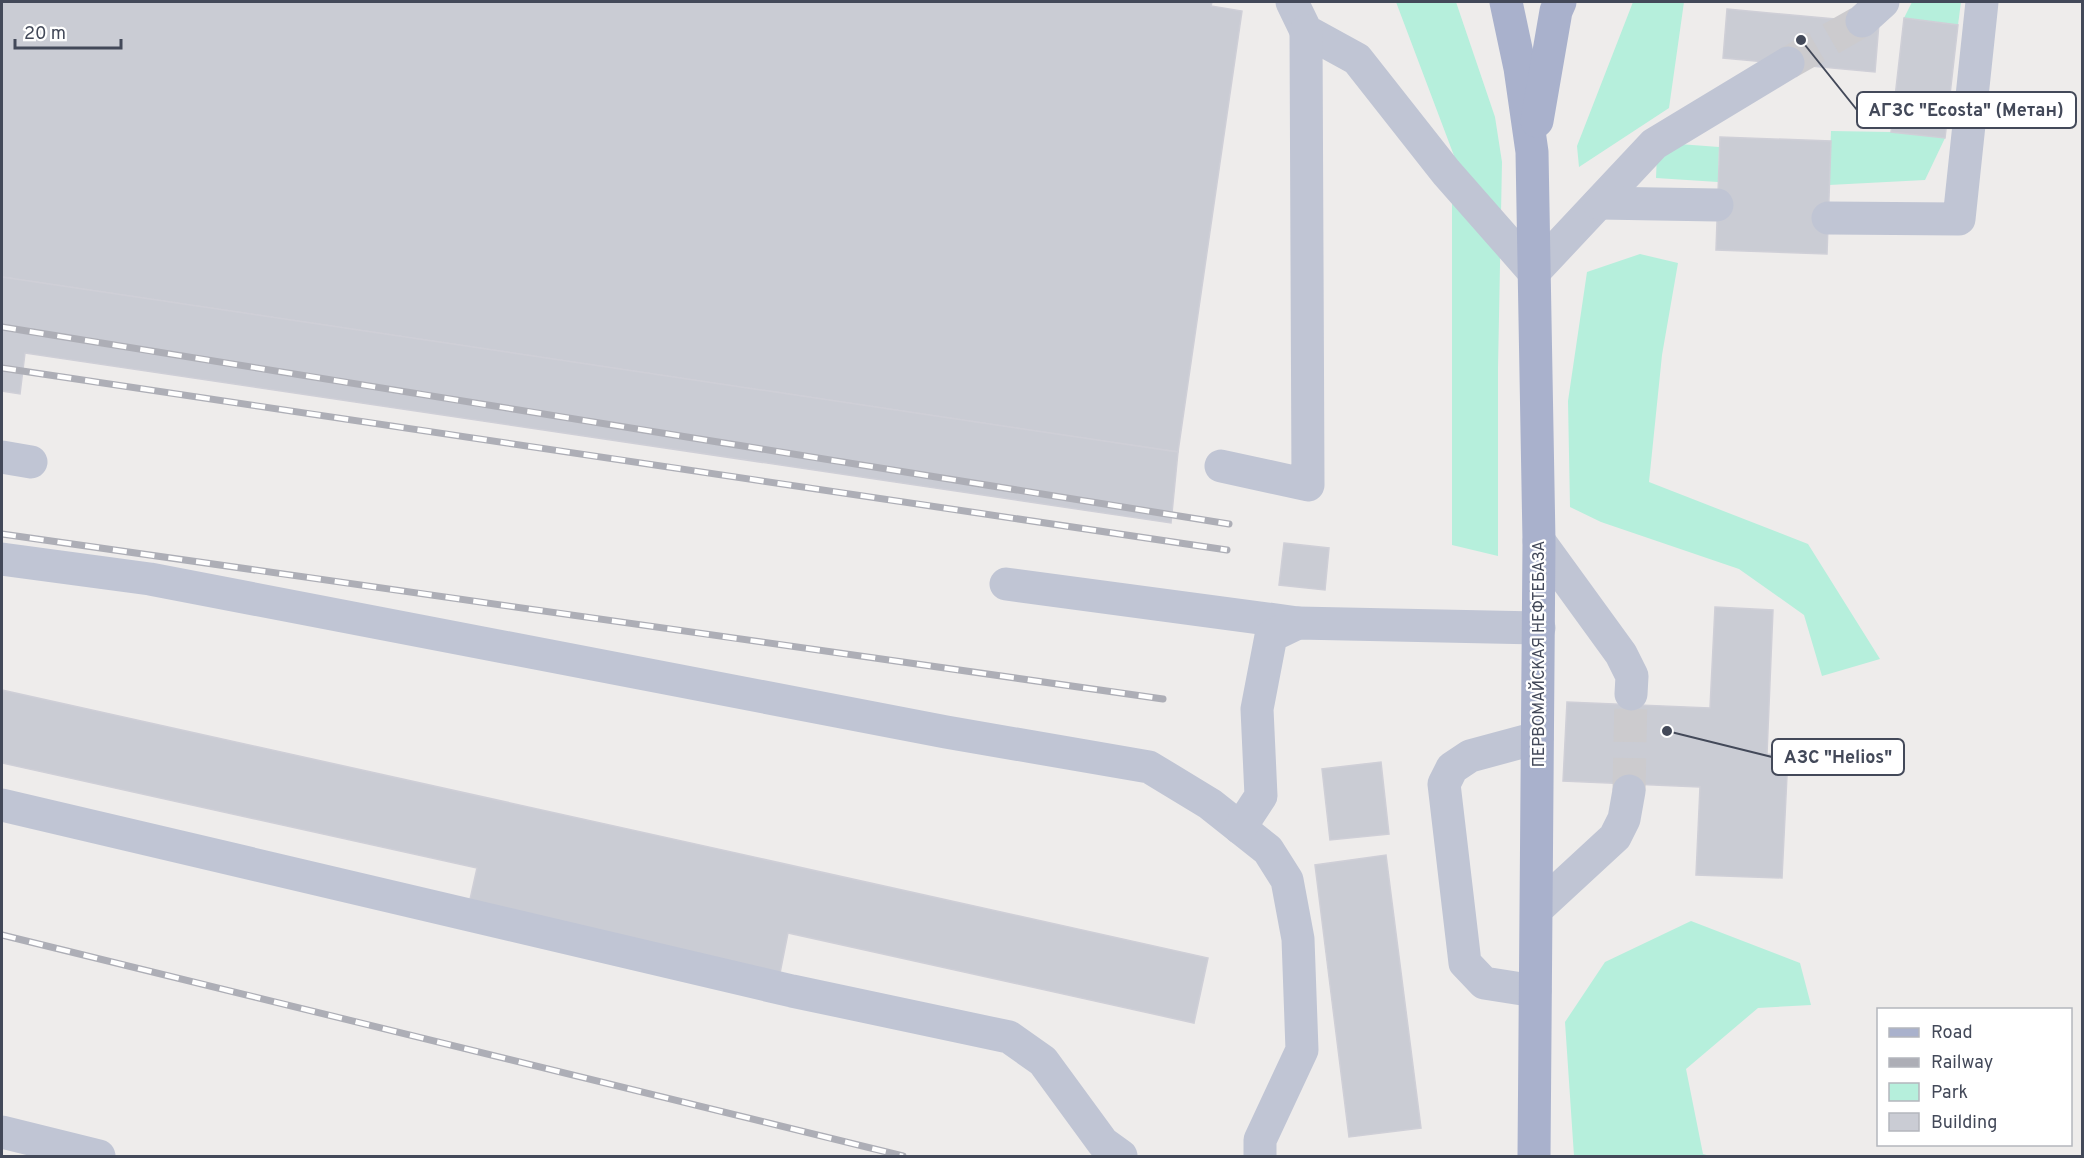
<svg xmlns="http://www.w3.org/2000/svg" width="2084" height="1158" viewBox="0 0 2084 1158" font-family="Overpass,sans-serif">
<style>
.green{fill:#b6efdc}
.building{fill:#caccd4;stroke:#cfcfd7;stroke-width:1.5}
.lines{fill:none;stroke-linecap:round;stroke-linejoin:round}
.minor-tunnel{stroke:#cccbce;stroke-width:33;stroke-dasharray:33 16;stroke-linecap:butt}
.minor{stroke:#c0c5d4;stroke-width:33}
.major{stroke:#a9b1cc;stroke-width:33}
.rail-casing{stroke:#adaeb6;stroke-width:7}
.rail{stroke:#fff;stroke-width:4.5;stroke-dasharray:14;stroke-linecap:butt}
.labels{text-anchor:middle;stroke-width:4.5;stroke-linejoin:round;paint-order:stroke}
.street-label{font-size:16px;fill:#434959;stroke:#fff}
.leader{fill:none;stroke:#434959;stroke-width:2}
.callout-dot{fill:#434959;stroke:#fff;stroke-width:2}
.callout{fill:#fff;stroke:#434959;stroke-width:2}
.callout-label{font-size:18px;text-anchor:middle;font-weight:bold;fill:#434959}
</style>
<rect width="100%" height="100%" fill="#eeeceb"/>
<!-- green -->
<g class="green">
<path d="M 1396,2 L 1456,2 L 1495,117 L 1502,162 L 1498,368 L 1498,556 L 1452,545 L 1452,202 L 1456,161 Z"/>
<path d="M 1633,2 L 1687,2 L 1684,2 L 1669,108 L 1579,167 L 1577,146 Z"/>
<path d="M 1912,2 L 1961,2 L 1958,25 L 1904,18 Z"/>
<path d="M 1831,131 L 1891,132 L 1945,138 L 1925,180 L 1829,185 Z"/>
<path d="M 1679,144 L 1719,147 L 1718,182 L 1656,178 L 1657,154 Z"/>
<path d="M 1640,254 L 1678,263 L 1662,355 L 1649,482 L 1808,544 L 1880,659 L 1822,676 L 1804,615 L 1739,569 L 1601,522 L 1570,507 L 1568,401 L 1587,272 Z"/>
<path d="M 1691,921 L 1800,963 L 1811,1005 L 1758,1008 L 1686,1069 L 1703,1154 L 1710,1156 L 1574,1156 L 1565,1022 L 1605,962 Z"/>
</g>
<!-- building -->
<g class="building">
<path d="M 2,2 L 1212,2 L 1211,6 L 1242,11 L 1178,452 L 2,277 Z"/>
<path d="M 1727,9 L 1879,23 L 1875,72 L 1723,58 Z"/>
<path d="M 1904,18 L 1958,25 L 1945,138 L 1891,132 Z"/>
<path d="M 1720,137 L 1831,141 L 1827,254 L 1716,250 Z"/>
<path d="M 2,277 L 1178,452 L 1171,523 L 25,353 L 20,394 L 2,391 Z"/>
<path d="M 1284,543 L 1329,548 L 1325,590 L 1279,585 Z"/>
<path d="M 1715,607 L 1773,610 L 1767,754 L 1788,755 L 1782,878 L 1696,875 L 1700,787 L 1563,781 L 1567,702 L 1710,708 Z"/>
<path d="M 2,690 L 1208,958 L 1194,1023 L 788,933 L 780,973 L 469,904 L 477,868 L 2,763 Z"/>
<path d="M 1381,762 L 1389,834 L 1330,840 L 1322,769 Z"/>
<path d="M 1386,855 L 1421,1128 L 1349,1137 L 1315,865 Z"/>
</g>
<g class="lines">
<!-- minor-tunnel -->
<g class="minor-tunnel">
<path d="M 1788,63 L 1862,21"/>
<path d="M 1629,791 L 1631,694"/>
</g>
<!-- minor -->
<g class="minor">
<path d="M 1292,2 L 1306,31 L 1357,59 L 1446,172 L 1534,272 L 1654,144 L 1788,63"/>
<path d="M 1862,21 L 1883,2"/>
<path d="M 1599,203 L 1717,205"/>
<path d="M 1828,218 L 1959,219 L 1982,2"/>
<path d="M 2,457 L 31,462"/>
<path d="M 1221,466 L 1308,485 L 1306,31"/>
<path d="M 1539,541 L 1621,654 L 1632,676 L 1631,694"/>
<path d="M 2,559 L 150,579 L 946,732 L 1149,767 L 1210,804 L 1268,850 L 1287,880 L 1298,939 L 1302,1050 L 1260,1140 L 1260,1156"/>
<path d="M 1006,584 L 1298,623"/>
<path d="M 2,805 L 792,991 L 1009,1037 L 1043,1061 L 1103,1143 L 1121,1156"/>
<path d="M 1240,828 L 1261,796 L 1257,709 L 1271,636 L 1298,623 L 1539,628"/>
<path d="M 1537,909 L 1615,837 L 1624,819 L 1629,791"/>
<path d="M 1535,991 L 1484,983 L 1465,963 L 1444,784 L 1452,768 L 1470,756 L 1537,738"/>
<path d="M 2,1132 L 99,1156"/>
</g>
<!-- major -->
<g class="major">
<path d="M 1506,2 L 1520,68 L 1532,152 L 1539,541 L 1534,1156"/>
<path d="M 1537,121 L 1556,11 L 1560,2"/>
</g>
<!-- rail casing -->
<g class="rail-casing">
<g id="rail">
<path d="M 2,327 L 1229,524"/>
<path d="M 2,368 L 1227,550"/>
<path d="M 2,534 L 1163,699"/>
<path d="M 2,935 L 903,1156"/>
</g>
</g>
<!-- rail -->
<use href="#rail" class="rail"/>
</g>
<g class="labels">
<!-- street labels -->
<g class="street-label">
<text transform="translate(1538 654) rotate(-90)" y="6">ПЕРВОМАЙСКАЯ НЕФТЕБАЗА</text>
</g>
</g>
<!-- callouts -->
<path class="leader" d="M1801 40L1857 110M1667 731L1772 757"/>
<g class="callout-dot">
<circle cx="1801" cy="40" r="6"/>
<circle cx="1667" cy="731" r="6"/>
</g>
<g class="callout">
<rect x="1857" y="92" width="219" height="36" rx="6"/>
<rect x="1772" y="739" width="132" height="36" rx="6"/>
</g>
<g class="callout-label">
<text x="1966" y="116">АГЗС "Ecosta" (Метан)</text>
<text x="1838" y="763">АЗС "Helios"</text>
</g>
<!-- border -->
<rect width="2084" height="1158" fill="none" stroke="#434959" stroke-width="6"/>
<!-- legend -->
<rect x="1877" y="1008" width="195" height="138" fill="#ffffff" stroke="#b4b6bd" stroke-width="1.5"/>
<rect x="1889" y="1028" width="30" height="9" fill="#a9b1cc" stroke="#b4b6bd" stroke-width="1.5"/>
<text x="1931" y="1038" font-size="18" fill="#434959">Road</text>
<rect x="1889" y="1058" width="30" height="9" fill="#adaeb6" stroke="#b4b6bd" stroke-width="1.5"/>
<text x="1931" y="1068" font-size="18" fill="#434959">Railway</text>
<rect x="1889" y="1083" width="30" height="18" fill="#b6efdc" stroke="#b4b6bd" stroke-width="1.5"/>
<text x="1931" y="1098" font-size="18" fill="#434959">Park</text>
<rect x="1889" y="1113" width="30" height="18" fill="#caccd4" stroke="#b4b6bd" stroke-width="1.5"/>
<text x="1931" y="1128" font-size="18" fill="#434959">Building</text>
<!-- scale -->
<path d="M15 39v9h106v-9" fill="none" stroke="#434959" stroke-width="3"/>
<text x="24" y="39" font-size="18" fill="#434959" stroke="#ffffff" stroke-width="4.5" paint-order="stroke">20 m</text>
</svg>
